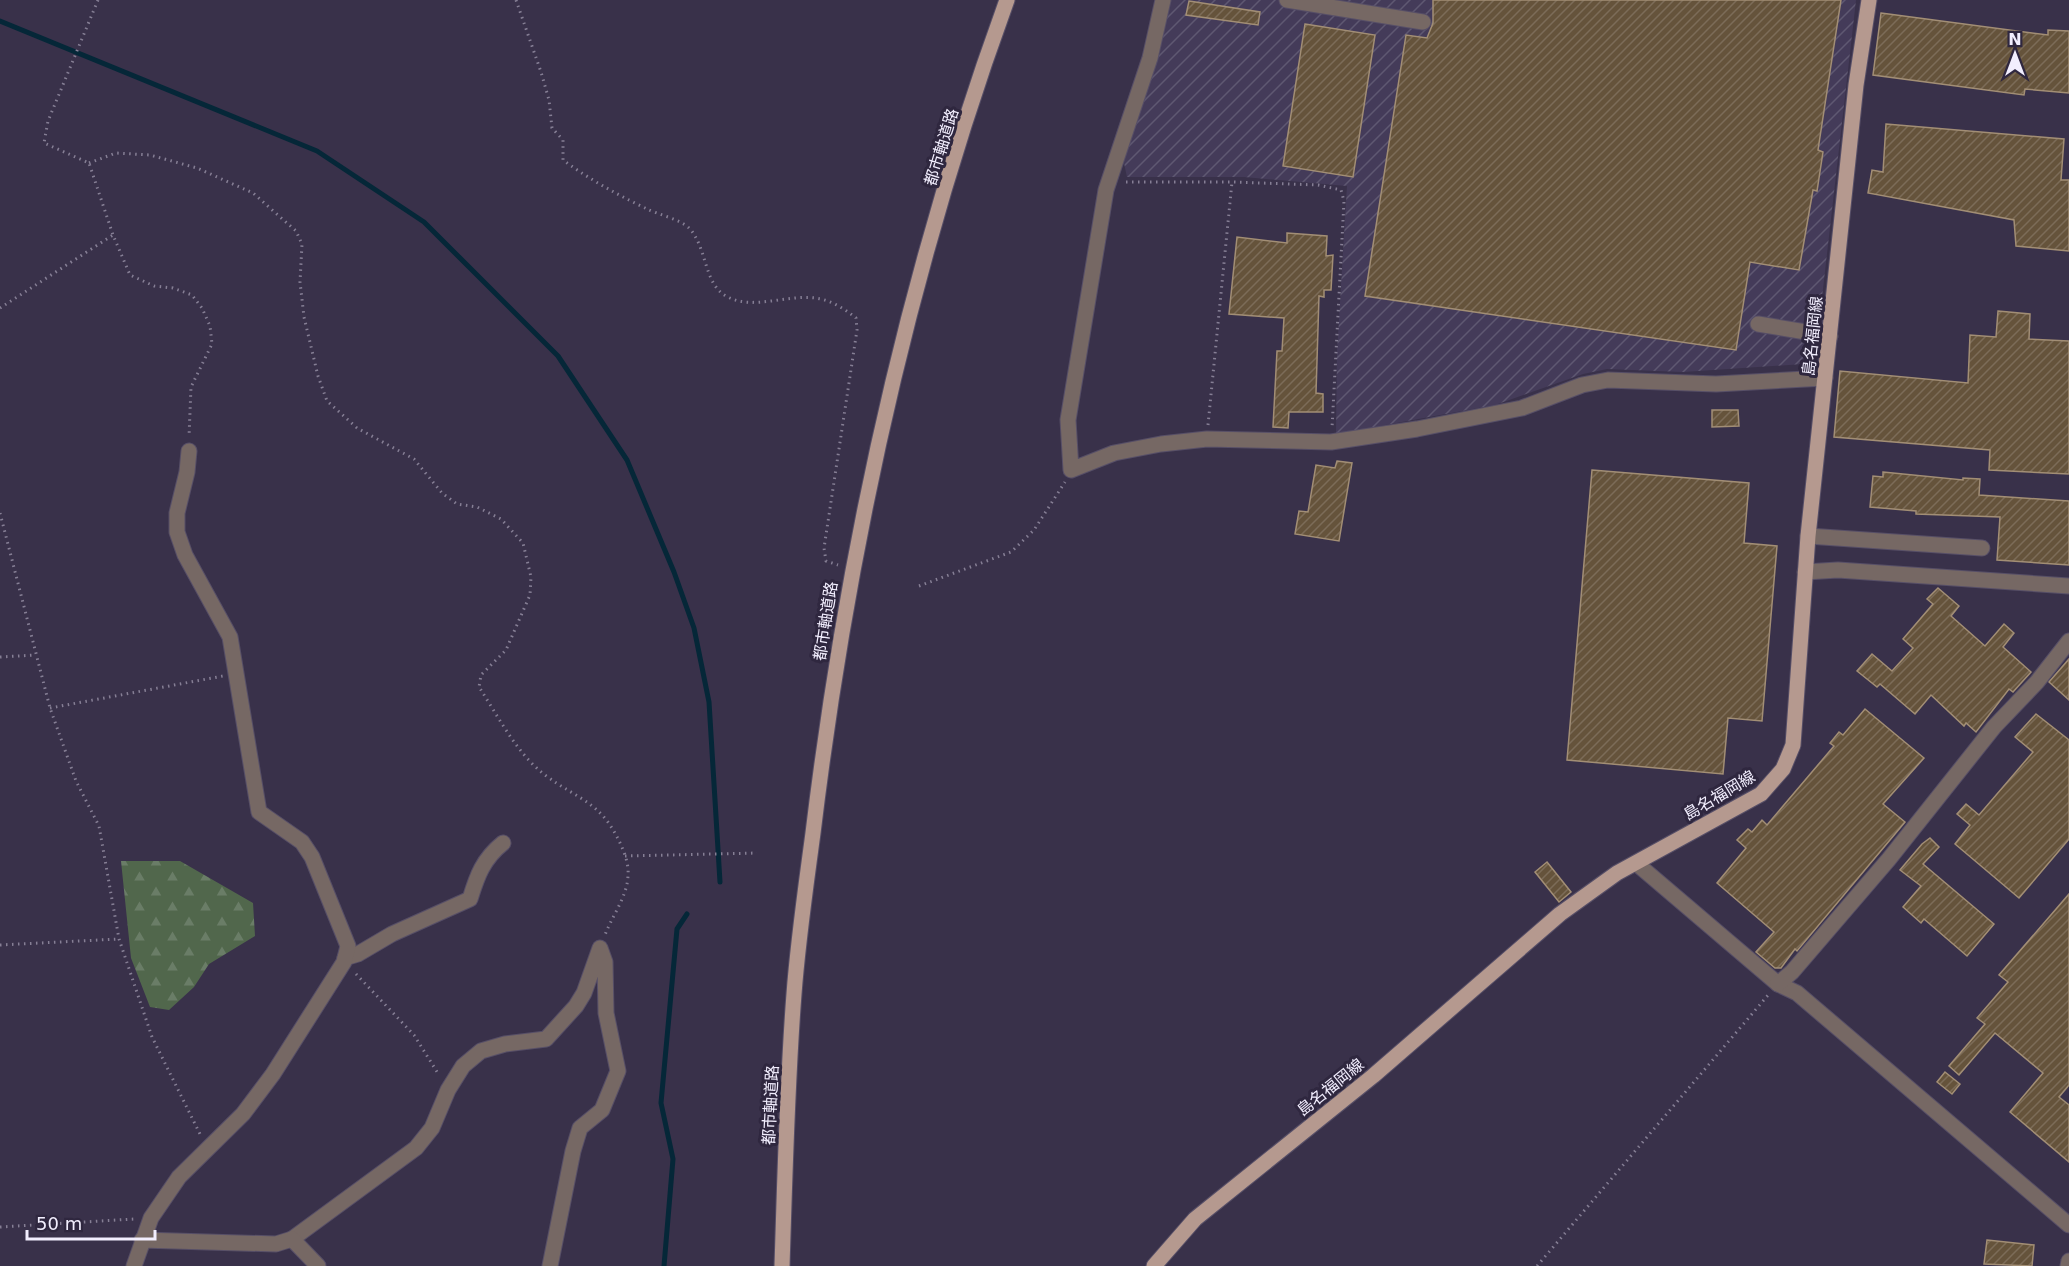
<svg xmlns="http://www.w3.org/2000/svg" width="2069" height="1266" viewBox="0 0 2069 1266" font-family="'DejaVu Sans','Noto Sans JP',sans-serif">
<style>
.industrial{fill:url(#industrial-furrows)}
.forest{fill:url(#forest-firs)}
.lines{fill:none;stroke-linecap:round;stroke-linejoin:round}
.stream{stroke:#052738;stroke-width:5}
.building{fill:url(#building-hatch);stroke:#a28e75;stroke-width:1.5}
.minor-casing{stroke:#574f67;stroke-width:17}
.major-casing{stroke:#574f67;stroke-width:17}
.path{stroke:#867f95;stroke-width:3;stroke-dasharray:1.5 4.5;stroke-linecap:butt}
.minor{stroke:#766864;stroke-width:15}
.major{stroke:#b5998f;stroke-width:15}
.labels{text-anchor:middle;stroke-width:6;stroke-linejoin:round;paint-order:stroke}
.street-label{font-size:16px;fill:#f2eefe;stroke:#2f273f}
</style>
<defs>
<pattern id="industrial-furrows" width="10" height="10" patternUnits="userSpaceOnUse" patternTransform="scale(1.5)"><rect width="10" height="10" fill="#443b59"/><path d="M-1 1l2-2M0 10L10 0M9 11l2-2" fill="none" stroke="#5f5872"/></pattern>
<pattern id="forest-firs" width="22" height="20" patternUnits="userSpaceOnUse" patternTransform="scale(1.5)"><rect width="22" height="20" fill="#51674c"/><path d="M5 1l3.5 6h-7zM16 11l3.5 6h-7z" fill="#6a7d67"/></pattern>
<pattern id="building-hatch" width="6" height="6" patternUnits="userSpaceOnUse" patternTransform="scale(1.5)"><rect width="6" height="6" fill="#65533b"/><path d="M-1 1l2-2M0 6l6-6M5 7l2-2" fill="none" stroke="#7c6c58"/></pattern>
</defs>
<rect width="100%" height="100%" fill="#39314a"/>
<!-- industrial -->
<path class="industrial" d="M 1169,0 L 1856,0 L 1821,306 L 1809,313 L 1803,364 L 1683,372 L 1607,369 L 1583,374 L 1495,405 L 1336,434 L 1337,353 L 1347,186 L 1244,177 L 1127,177 L 1124,163 Z"/>
<!-- forest -->
<path class="forest" d="M 121,861 L 180,861 L 253,903 L 255,936 L 209,964 L 194,987 L 169,1010 L 150,1007 L 131,958 Z"/>
<g class="lines">
<!-- stream -->
<g class="stream">
<path d="M 0,21 L 317,151 L 424,222 L 558,356 L 627,460 L 674,572 L 694,628 L 709,702 L 720,882"/>
<path d="M 664,1266 L 673,1159 L 661,1103 L 677,929 L 687,914"/>
</g>
</g>
<!-- building -->
<g class="building">
<path d="M 1433,0 L 1841,0 L 1818,150 L 1823,152 L 1817,191 L 1813,190 L 1799,270 L 1750,262 L 1736,350 L 1365,296 L 1406,35 L 1427,38 L 1433,23 Z"/>
<path d="M 1189,1 L 1260,12 L 1258,25 L 1186,15 Z"/>
<path d="M 1881,13 L 2048,35 L 2048,30 L 2069,31 L 2069,93 L 2025,89 L 2024,95 L 1873,75 Z"/>
<path d="M 1305,24 L 1375,35 L 1353,177 L 1283,166 Z"/>
<path d="M 1886,124 L 2064,139 L 2061,180 L 2069,180 L 2069,251 L 2016,246 L 2014,220 L 1868,193 L 1872,170 L 1883,172 Z"/>
<path d="M 1287,233 L 1327,236 L 1326,256 L 1333,255 L 1331,290 L 1324,290 L 1324,297 L 1319,296 L 1316,393 L 1323,394 L 1323,412 L 1289,412 L 1288,428 L 1273,427 L 1277,351 L 1282,351 L 1284,318 L 1229,314 L 1237,237 L 1287,243 Z"/>
<path d="M 1998,311 L 2030,314 L 2029,339 L 2069,341 L 2069,474 L 1989,470 L 1990,450 L 1834,437 L 1840,371 L 1968,383 L 1970,335 L 1996,337 Z"/>
<path d="M 1712,410 L 1738,410 L 1739,426 L 1712,427 Z"/>
<path d="M 1337,461 L 1352,463 L 1339,541 L 1295,534 L 1299,511 L 1308,512 L 1316,465 L 1335,468 Z"/>
<path d="M 1592,470 L 1749,483 L 1744,543 L 1777,546 L 1762,721 L 1728,718 L 1723,774 L 1567,760 Z"/>
<path d="M 1883,472 L 1963,480 L 1963,478 L 1980,479 L 1979,495 L 2069,501 L 2069,565 L 1997,560 L 2000,517 L 1916,514 L 1916,511 L 1870,507 L 1873,476 L 1883,477 Z"/>
<path d="M 1938,588 L 1959,606 L 1951,616 L 1985,646 L 2004,624 L 2014,633 L 2003,647 L 2031,672 L 2013,692 L 2009,689 L 1976,732 L 1966,723 L 1964,726 L 1931,695 L 1915,714 L 1880,684 L 1877,687 L 1857,671 L 1872,654 L 1892,671 L 1913,648 L 1903,639 L 1933,604 L 1927,599 Z"/>
<path d="M 2069,659 L 2069,700 L 2049,682 Z"/>
<path d="M 1865,709 L 1924,758 L 1883,804 L 1905,822 L 1797,951 L 1795,949 L 1781,968 L 1775,968 L 1756,952 L 1774,932 L 1717,883 L 1746,848 L 1737,840 L 1748,829 L 1752,832 L 1762,820 L 1767,825 L 1834,746 L 1830,743 L 1839,732 L 1843,735 Z"/>
<path d="M 2036,714 L 2069,740 L 2069,839 L 2019,898 L 1955,844 L 1970,825 L 1957,814 L 1966,804 L 1979,815 L 2033,752 L 2015,737 Z"/>
<path d="M 1930,838 L 1939,847 L 1923,864 L 1994,924 L 1967,956 L 1924,919 L 1921,923 L 1903,907 L 1921,886 L 1900,870 L 1922,844 Z"/>
<path d="M 1547,862 L 1571,892 L 1559,902 L 1535,872 Z"/>
<path d="M 2069,894 L 2069,1085 L 2059,1097 L 2069,1105 L 2069,1162 L 2010,1112 L 2043,1073 L 1995,1033 L 1959,1075 L 1949,1066 L 1985,1024 L 1977,1018 L 2008,982 L 1999,975 Z"/>
<path d="M 1945,1072 L 1960,1084 L 1952,1094 L 1937,1082 Z"/>
<path d="M 1987,1240 L 2034,1245 L 2032,1266 L 1984,1264 Z"/>
</g>
<g class="lines">
<!-- minor casing -->
<g class="minor-casing">
<g id="minor">
<path d="M 1163,0 L 1150,58 L 1106,190 L 1068,420 L 1071,470 L 1114,453 L 1161,444 L 1207,439 L 1331,442 L 1417,429 L 1522,408 L 1582,385 L 1608,380 L 1716,384 L 1825,378"/>
<path d="M 1287,0 L 1423,22"/>
<path d="M 1758,324 L 1830,336"/>
<path d="M 1808,536 L 1982,548"/>
<path d="M 1805,572 L 1838,570 L 2069,586"/>
<path d="M 1636,863 L 1778,984 L 1797,993 L 2069,1225"/>
<path d="M 345,958 L 358,954 L 392,934 L 470,899 C 477,876 483,859 503,843"/>
<path d="M 1778,984 L 1792,972 L 1889,859 L 1994,727 L 2037,682 L 2069,641"/>
<path d="M 292,1239 L 416,1148 L 432,1128 L 448,1090 L 463,1066 L 481,1051 L 505,1044 L 546,1039 L 576,1006 L 584,993 L 600,948 L 605,962 L 606,1013 L 618,1071 L 602,1110 L 580,1128 L 573,1151 L 550,1266"/>
<path d="M 142,1240 L 276,1244 L 292,1239 L 318,1266"/>
<path d="M 134,1266 L 151,1218 L 179,1177 L 243,1114 L 273,1074 L 344,962 L 348,946 L 312,857 L 302,842 L 259,812 L 230,637 L 185,555 L 177,532 L 177,513 L 187,472 L 189,451"/>
<path d="M 2068,1266 L 2069,1261"/>
</g>
</g>
<!-- major casing -->
<g class="major-casing">
<g id="major">
<path d="M 782,1266 C 785,1175 787,1084 794,994 C 798,940 806,886 813,833 C 847,552 910,266 1007,0"/>
<path d="M 1154,1266 L 1195,1219 L 1373,1076 L 1560,914 L 1617,873 L 1761,794 L 1783,769 L 1793,745 L 1808,536 L 1856,85 L 1869,0"/>
</g>
</g>
<!-- path -->
<g class="path">
<path d="M 98,0 L 48,121 L 44,143 L 89,163 L 113,235 L 130,275 L 154,286 L 173,288 L 192,295 L 202,308 L 210,326 L 212,344 L 191,387 L 189,437"/>
<path d="M 516,0 L 541,72 L 549,100 L 552,128 L 563,140 L 563,160 C 589,179 616,194 645,208 C 658,215 681,219 690,229 C 707,248 704,284 726,296 C 753,312 791,292 821,299 C 834,302 846,310 856,318 L 857,330 L 824,548 L 826,561 L 838,565"/>
<path d="M 89,163 L 116,153 L 150,155 L 197,168 L 253,193 L 296,231 L 302,244 L 300,282 L 304,317 L 318,376 L 327,401 L 357,428 L 414,459 L 442,493 L 457,504 L 477,507 L 501,519 L 523,543 L 531,577 L 530,595 L 506,650 L 481,675 L 479,687 C 498,716 517,754 545,775 C 580,801 601,801 621,845 C 625,854 629,865 628,876 C 627,897 612,916 605,935"/>
<path d="M 1126,182 L 1232,182 L 1318,185 L 1341,190 L 1344,201 L 1332,428"/>
<path d="M 0,308 L 113,235"/>
<path d="M 1208,425 L 1232,182"/>
<path d="M 0,513 L 50,708 L 76,781 L 99,826 L 119,939 L 152,1037 L 200,1134"/>
<path d="M 919,586 L 1011,552 L 1034,530 L 1065,482"/>
<path d="M 0,657 L 35,655"/>
<path d="M 50,708 L 223,676"/>
<path d="M 625,856 L 757,853"/>
<path d="M 0,945 L 119,939"/>
<path d="M 356,974 L 414,1035 L 439,1075"/>
<path d="M 0,1227 L 134,1219"/>
<path d="M 1537,1266 L 1769,994"/>
</g>
<!-- minor -->
<use href="#minor" class="minor"/>
<!-- major -->
<use href="#major" class="major"/>
</g>
<g class="labels">
<!-- street labels -->
<g class="street-label">
<text transform="translate(941 147) rotate(-73)" y="6">都市軸道路</text>
<text transform="translate(1812 336) rotate(-84)" y="6">島名福岡線</text>
<text transform="translate(825 621) rotate(-81)" y="6">都市軸道路</text>
<text transform="translate(1719 795) rotate(-31)" y="6">島名福岡線</text>
<text transform="translate(1330 1087) rotate(-39)" y="6">島名福岡線</text>
<text transform="translate(770 1105) rotate(-87)" y="6">都市軸道路</text>
</g>
</g>
<!-- north arrow -->
<g transform="translate(2015 54)" stroke="#2f273f" stroke-width="4.5" paint-order="stroke">
<path d="M0-4.5L10 22L0 15L-10 22Z" fill="#f2eefe"/>
<text y="-9" font-size="16" font-weight="bold" text-anchor="middle" fill="#f2eefe">N</text>
</g>
<!-- scale -->
<path d="M27 1230v9h128v-9" fill="none" stroke="#f2eefe" stroke-width="3"/>
<text x="36" y="1230" font-size="18" fill="#f2eefe" stroke="#2f273f" stroke-width="4.5" paint-order="stroke">50 m</text>
</svg>
